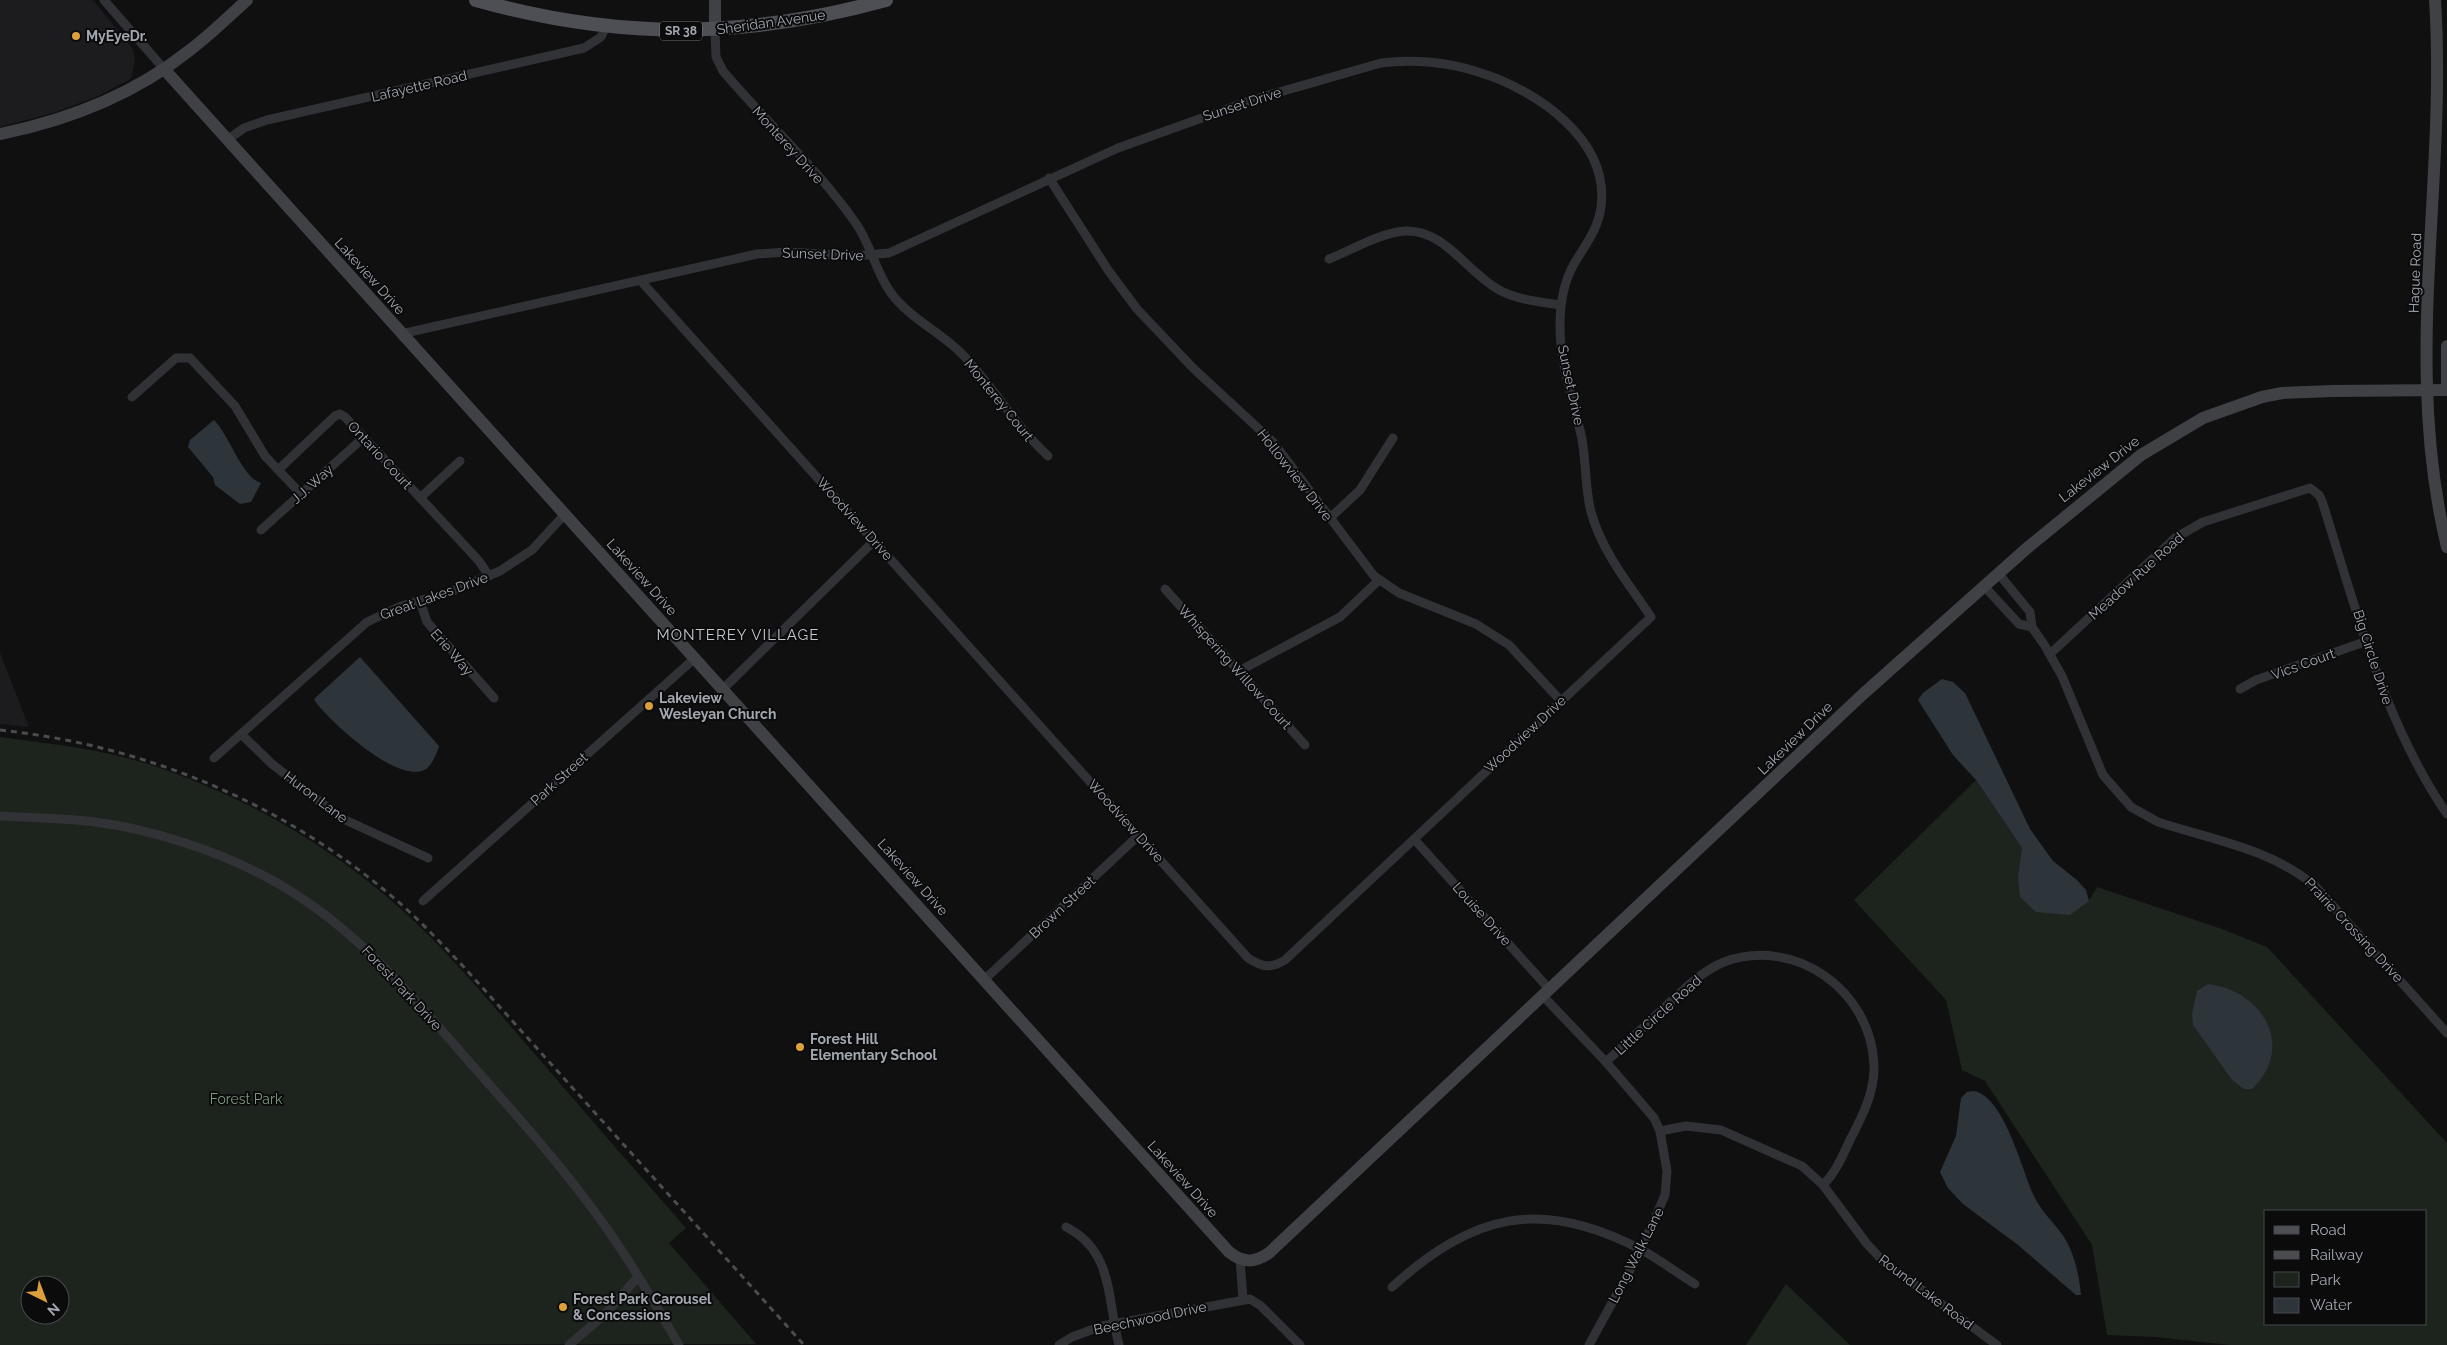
<svg xmlns="http://www.w3.org/2000/svg" width="2447" height="1345" viewBox="0 0 2447 1345" font-family="Raleway,sans-serif">
<style>
.built{fill:#1c1c1e}
.green{fill:#1d231d;fill-rule:evenodd}
.water{fill:#2d353a}
.lines{fill:none;stroke-linecap:round;stroke-linejoin:round}
.street{stroke:#313235;stroke-width:9}
.secondary{stroke:#3f4145;stroke-width:12}
.primary{stroke:#4e4f54;stroke-width:14}
.rail{stroke:#4a4c50;stroke-width:3;stroke-dasharray:6 5;stroke-linecap:butt}
.poi-dot{fill:#dd9f3c;stroke:#0b0b0c;stroke-width:2}
.labels{text-anchor:middle;stroke-width:4;stroke-linejoin:round;paint-order:stroke}
.shield{fill:#0b0b0c;stroke:#75787f;stroke-width:1}
.shield-label{font-size:12px;font-weight:bold;fill:#a2a7b0}
.street-label{font-size:14px;fill:#a2a7b0;stroke:#0b0b0c}
.poi-label{font-size:14px;font-weight:bold;fill:#a2a7b0;stroke:#0b0b0c;text-anchor:start}
.park-label{font-size:14px;fill:#7b9a7c;stroke:#0b0b0c}
.neighbourhood-label{font-size:15px;letter-spacing:1px;fill:#c3c6cd;stroke:#0b0b0c}
</style>
<rect width="100%" height="100%" fill="#101011"/>
<!-- built -->
<g class="built">
<path d="M 0,0 L 93,0 L 132,48 L 135,58 L 132,76 L 129,80 L 96,97 L 53,113 L 0,127 Z"/>
<path d="M 0,653 L 29,727 L 0,724 Z"/>
</g>
<!-- green -->
<g class="green">
<path d="M 0,737 C 51,744 102,749 151,765 C 248,797 342,852 416,923 C 460,965 499,1013 539,1059 C 588,1116 637,1172 686,1228 L 669,1243 L 756,1344 L 0,1345 ZM 30,1285 L 60,1285 L 60,1315 L 30,1315 Z"/>
<path d="M 1976,780 L 2022,848 L 2018,876 L 2089,901 L 2097,887 L 2222,929 L 2267,947 L 2447,1143 L 2447,1345 L 2230,1345 L 2155,1337 L 2107,1335 L 2092,1245 L 1985,1081 L 1962,1070 L 1946,1000 L 1854,900 ZM 2266,1211 L 2426,1211 L 2426,1324 L 2266,1324 Z"/>
<path d="M 1786,1284 L 1850,1345 L 1746,1345 Z"/>
</g>
<!-- water -->
<g class="water">
<path d="M 214,420 C 228,433 243,479 261,483 L 251,502 L 240,504 L 215,485 L 213,477 L 188,447 L 190,440 Z"/>
<path d="M 360,657 L 439,746 C 437,753 432,765 426,769 C 399,786 329,721 315,701 L 314,699 Z"/>
<path d="M 1942,679 L 1953,682 L 1965,693 L 2030,829 L 2053,861 L 2077,880 L 2086,890 L 2089,901 L 2070,915 L 2036,912 L 2020,897 L 2018,876 L 2022,848 L 1976,780 L 1953,755 L 1918,700 L 1923,693 Z"/>
<path d="M 2208,984 C 2261,990 2297,1046 2252,1089 L 2244,1089 L 2232,1080 L 2193,1025 L 2192,1014 L 2197,991 Z"/>
<path d="M 1974,1091 C 2004,1097 2022,1169 2033,1194 C 2041,1212 2053,1221 2064,1237 C 2075,1255 2079,1275 2081,1295 L 2076,1295 L 2018,1245 L 1963,1204 L 1948,1188 L 1940,1172 L 1956,1136 L 1961,1098 L 1967,1092 Z"/>
</g>
<g class="lines">
<!-- street -->
<g class="street">
<path d="M 104,0 L 164,69"/>
<path d="M 715,30 L 716,57 L 723,71 C 766,122 817,168 855,222 C 871,244 875,271 891,293 C 910,319 941,332 963,355 C 994,387 1015,426 1048,456"/>
<path d="M 227,140 L 244,128 L 267,120 L 584,48 L 601,37 L 606,26"/>
<path d="M 1049,178 L 1108,270 L 1137,309 L 1193,368 L 1273,442 L 1374,576 L 1399,593 L 1476,624 L 1509,645 L 1561,701"/>
<path d="M 1329,259 C 1352,250 1379,233 1405,231 C 1445,229 1468,274 1501,291 C 1519,300 1541,302 1561,305"/>
<path d="M 401,334 L 757,254 L 787,252 L 855,256 L 889,253 L 1118,148 L 1255,99 L 1381,63 C 1412,59 1449,62 1478,72 C 1535,89 1610,139 1601,207 C 1598,230 1585,245 1574,264 C 1563,283 1560,305 1560,326 C 1560,362 1572,396 1580,430 C 1587,457 1584,485 1591,512 C 1602,552 1629,584 1651,617 L 1285,960 C 1270,969 1262,967 1248,958 L 640,280"/>
<path d="M 132,397 L 176,358 L 190,358 L 235,406 L 265,456 L 301,494"/>
<path d="M 278,470 L 335,416 L 340,414 L 345,417 L 479,561 L 489,576"/>
<path d="M 420,498 L 460,461"/>
<path d="M 1330,518 L 1360,490 L 1393,438"/>
<path d="M 261,530 L 364,437"/>
<path d="M 1998,573 L 2030,612 L 2032,627 L 2045,646 L 2062,676 L 2103,775 L 2131,807 L 2158,822 C 2213,840 2272,849 2316,887 L 2447,1033"/>
<path d="M 1984,586 L 2019,624 L 2032,627"/>
<path d="M 1165,589 L 1305,745"/>
<path d="M 420,601 L 427,622 L 494,698"/>
<path d="M 2050,654 L 2175,538 L 2203,522 L 2310,488 L 2319,495 L 2322,501 C 2356,608 2383,721 2447,814"/>
<path d="M 1239,671 L 1340,617 L 1379,580"/>
<path d="M 723,689 L 874,541"/>
<path d="M 2240,689 L 2256,680 L 2367,641"/>
<path d="M 241,734 L 272,764 L 341,818 L 428,858"/>
<path d="M 214,758 L 367,622 L 401,606 L 450,592 L 500,571 L 532,550 L 565,514"/>
<path d="M 0,816 C 32,818 64,818 95,822 C 151,829 218,851 268,878 C 349,921 406,989 465,1057 C 519,1118 575,1180 620,1248 C 641,1279 660,1312 679,1345"/>
<path d="M 1414,839 L 1550,990"/>
<path d="M 423,901 L 695,658"/>
<path d="M 985,979 L 1139,835"/>
<path d="M 1543,996 L 1606,1062 L 1654,1118 L 1660,1131 L 1667,1171 L 1665,1195 L 1641,1250 L 1589,1345"/>
<path d="M 1606,1062 C 1625,1044 1645,1026 1664,1008 C 1682,991 1700,972 1724,962 C 1795,936 1871,990 1874,1065 C 1875,1092 1862,1117 1850,1140 C 1842,1157 1836,1172 1823,1185"/>
<path d="M 1660,1131 L 1686,1126 L 1721,1130 L 1802,1166 L 1823,1185 L 1867,1244 L 1883,1261 L 1997,1345"/>
<path d="M 1066,1227 C 1114,1251 1107,1300 1119,1345"/>
<path d="M 1240,1259 L 1243,1299"/>
<path d="M 1392,1287 C 1473,1214 1540,1197 1640,1249 C 1659,1259 1677,1273 1695,1284"/>
<path d="M 569,1345 L 604,1315 L 638,1277"/>
<path d="M 1059,1345 L 1072,1337 L 1102,1326 L 1250,1299 L 1261,1306 L 1300,1345"/>
</g>
<!-- secondary -->
<g class="secondary">
<path d="M 2435,0 C 2447,184 2402,362 2447,547"/>
<path d="M 715,30 L 715,0"/>
<path d="M 164,69 L 1229,1252 C 1243,1263 1254,1263 1269,1253 L 1862,695 L 2026,549 L 2141,455 L 2203,418 L 2262,397 L 2282,393 L 2333,391 L 2447,390"/>
<path d="M 0,134 C 69,120 135,94 190,50 C 210,35 228,17 247,0"/>
<path d="M 2447,346 L 2447,390"/>
</g>
<!-- primary -->
<path class="primary" d="M 476,0 C 618,40 744,39 886,0"/>
<!-- rail -->
<path class="rail" d="M 0,730 C 140,745 274,799 383,889 C 412,912 437,939 462,965 L 804,1345"/>
</g>
<!-- markers -->
<g class="poi-dot">
<circle cx="76" cy="36" r="5"/>
<circle cx="649" cy="706" r="5"/>
<circle cx="800" cy="1047" r="5"/>
<circle cx="563" cy="1307" r="5"/>
</g>
<g class="labels">
<!-- shield labels -->
<rect class="shield" x="660" y="21.5" width="42" height="19" rx="4"/>
<g class="shield-label">
<text x="681" y="35">SR 38</text>
</g>
<!-- street labels -->
<g class="street-label">
<text transform="translate(771 22) rotate(-8)" y="5">Sheridan Avenue</text>
<text transform="translate(419 86) rotate(-13)" y="5">Lafayette Road</text>
<text transform="translate(1242 104) rotate(-18)" y="5">Sunset Drive</text>
<text transform="translate(788 145) rotate(48)" y="5">Monterey Drive</text>
<text transform="translate(823 254) rotate(2)" y="5">Sunset Drive</text>
<text transform="translate(2415 273) rotate(-88)" y="5">Hague Road</text>
<text transform="translate(370 276) rotate(48)" y="5">Lakeview Drive</text>
<text transform="translate(1571 385) rotate(78)" y="5">Sunset Drive</text>
<text transform="translate(999 400) rotate(51)" y="5">Monterey Court</text>
<text transform="translate(380 455) rotate(47)" y="5">Ontario Court</text>
<text transform="translate(2099 469) rotate(-38)" y="5">Lakeview Drive</text>
<text transform="translate(1295 475) rotate(52)" y="5">Hollowview Drive</text>
<text transform="translate(312 484) rotate(-42)" y="5">J.J. Way</text>
<text transform="translate(855 519) rotate(48)" y="5">Woodview Drive</text>
<text transform="translate(2136 576) rotate(-42)" y="5">Meadow Rue Road</text>
<text transform="translate(642 577) rotate(48)" y="5">Lakeview Drive</text>
<text transform="translate(434 596) rotate(-20)" y="5">Great Lakes Drive</text>
<text transform="translate(452 652) rotate(49)" y="5">Erie Way</text>
<text transform="translate(2373 657) rotate(72)" y="5">Big Circle Drive</text>
<text transform="translate(2303 664) rotate(-20)" y="5">Vics Court</text>
<text transform="translate(1235 667) rotate(48)" y="5">Whispering Willow Court</text>
<text transform="translate(1525 734) rotate(-43)" y="5">Woodview Drive</text>
<text transform="translate(1795 738) rotate(-44)" y="5">Lakeview Drive</text>
<text transform="translate(559 779) rotate(-42)" y="5">Park Street</text>
<text transform="translate(316 797) rotate(37)" y="5">Huron Lane</text>
<text transform="translate(1126 821) rotate(48)" y="5">Woodview Drive</text>
<text transform="translate(913 877) rotate(48)" y="5">Lakeview Drive</text>
<text transform="translate(1062 907) rotate(-43)" y="5">Brown Street</text>
<text transform="translate(1482 914) rotate(48)" y="5">Louise Drive</text>
<text transform="translate(2354 930) rotate(47)" y="5">Prairie Crossing Drive</text>
<text transform="translate(402 988) rotate(47)" y="5">Forest Park Drive</text>
<text transform="translate(1658 1015) rotate(-42)" y="5">Little Circle Road</text>
<text transform="translate(1183 1179) rotate(48)" y="5">Lakeview Drive</text>
<text transform="translate(1636 1255) rotate(-63)" y="5">Long Walk Lane</text>
<text transform="translate(1926 1292) rotate(37)" y="5">Round Lake Road</text>
<text transform="translate(1150 1318) rotate(-12)" y="5">Beechwood Drive</text>
</g>
<!-- poi labels -->
<g class="poi-label">
<text x="86" y="41">MyEyeDr.</text>
<text x="659" y="703">Lakeview<tspan x="659" dy="16">Wesleyan Church</tspan></text>
<text x="810" y="1044">Forest Hill<tspan x="810" dy="16">Elementary School</tspan></text>
<text x="573" y="1304">Forest Park Carousel<tspan x="573" dy="16">&amp; Concessions</tspan></text>
</g>
<!-- park labels -->
<g class="park-label">
<text x="246" y="1104">Forest Park</text>
</g>
<!-- neighbourhood labels -->
<g class="neighbourhood-label">
<text x="738" y="640">MONTEREY VILLAGE</text>
</g>
</g>
<!-- legend -->
<rect x="2264" y="1210" width="162" height="115" fill="#0b0b0c" stroke="#47494e"/>
<rect x="2274" y="1226" width="25" height="8" fill="#4e4f54" stroke="#47494e"/>
<text x="2310" y="1235" font-size="15" fill="#a2a7b0">Road</text>
<rect x="2274" y="1251" width="25" height="8" fill="#4a4c50" stroke="#47494e"/>
<text x="2310" y="1260" font-size="15" fill="#a2a7b0">Railway</text>
<rect x="2274" y="1272" width="25" height="15" fill="#1d231d" stroke="#47494e"/>
<text x="2310" y="1285" font-size="15" fill="#a2a7b0">Park</text>
<rect x="2274" y="1298" width="25" height="15" fill="#2d353a" stroke="#47494e"/>
<text x="2310" y="1310" font-size="15" fill="#a2a7b0">Water</text>
<!-- north arrow -->
<g transform="translate(45 1300) rotate(138)"><circle r="24" fill="#0b0b0c" stroke="#47494e"/>
<path d="M0-4L9 19L0 12L-9 19Z" fill="#dd9f3c"/>
<text y="-8" font-size="14" font-weight="bold" text-anchor="middle" fill="#a2a7b0">N</text>
</g>
</svg>
